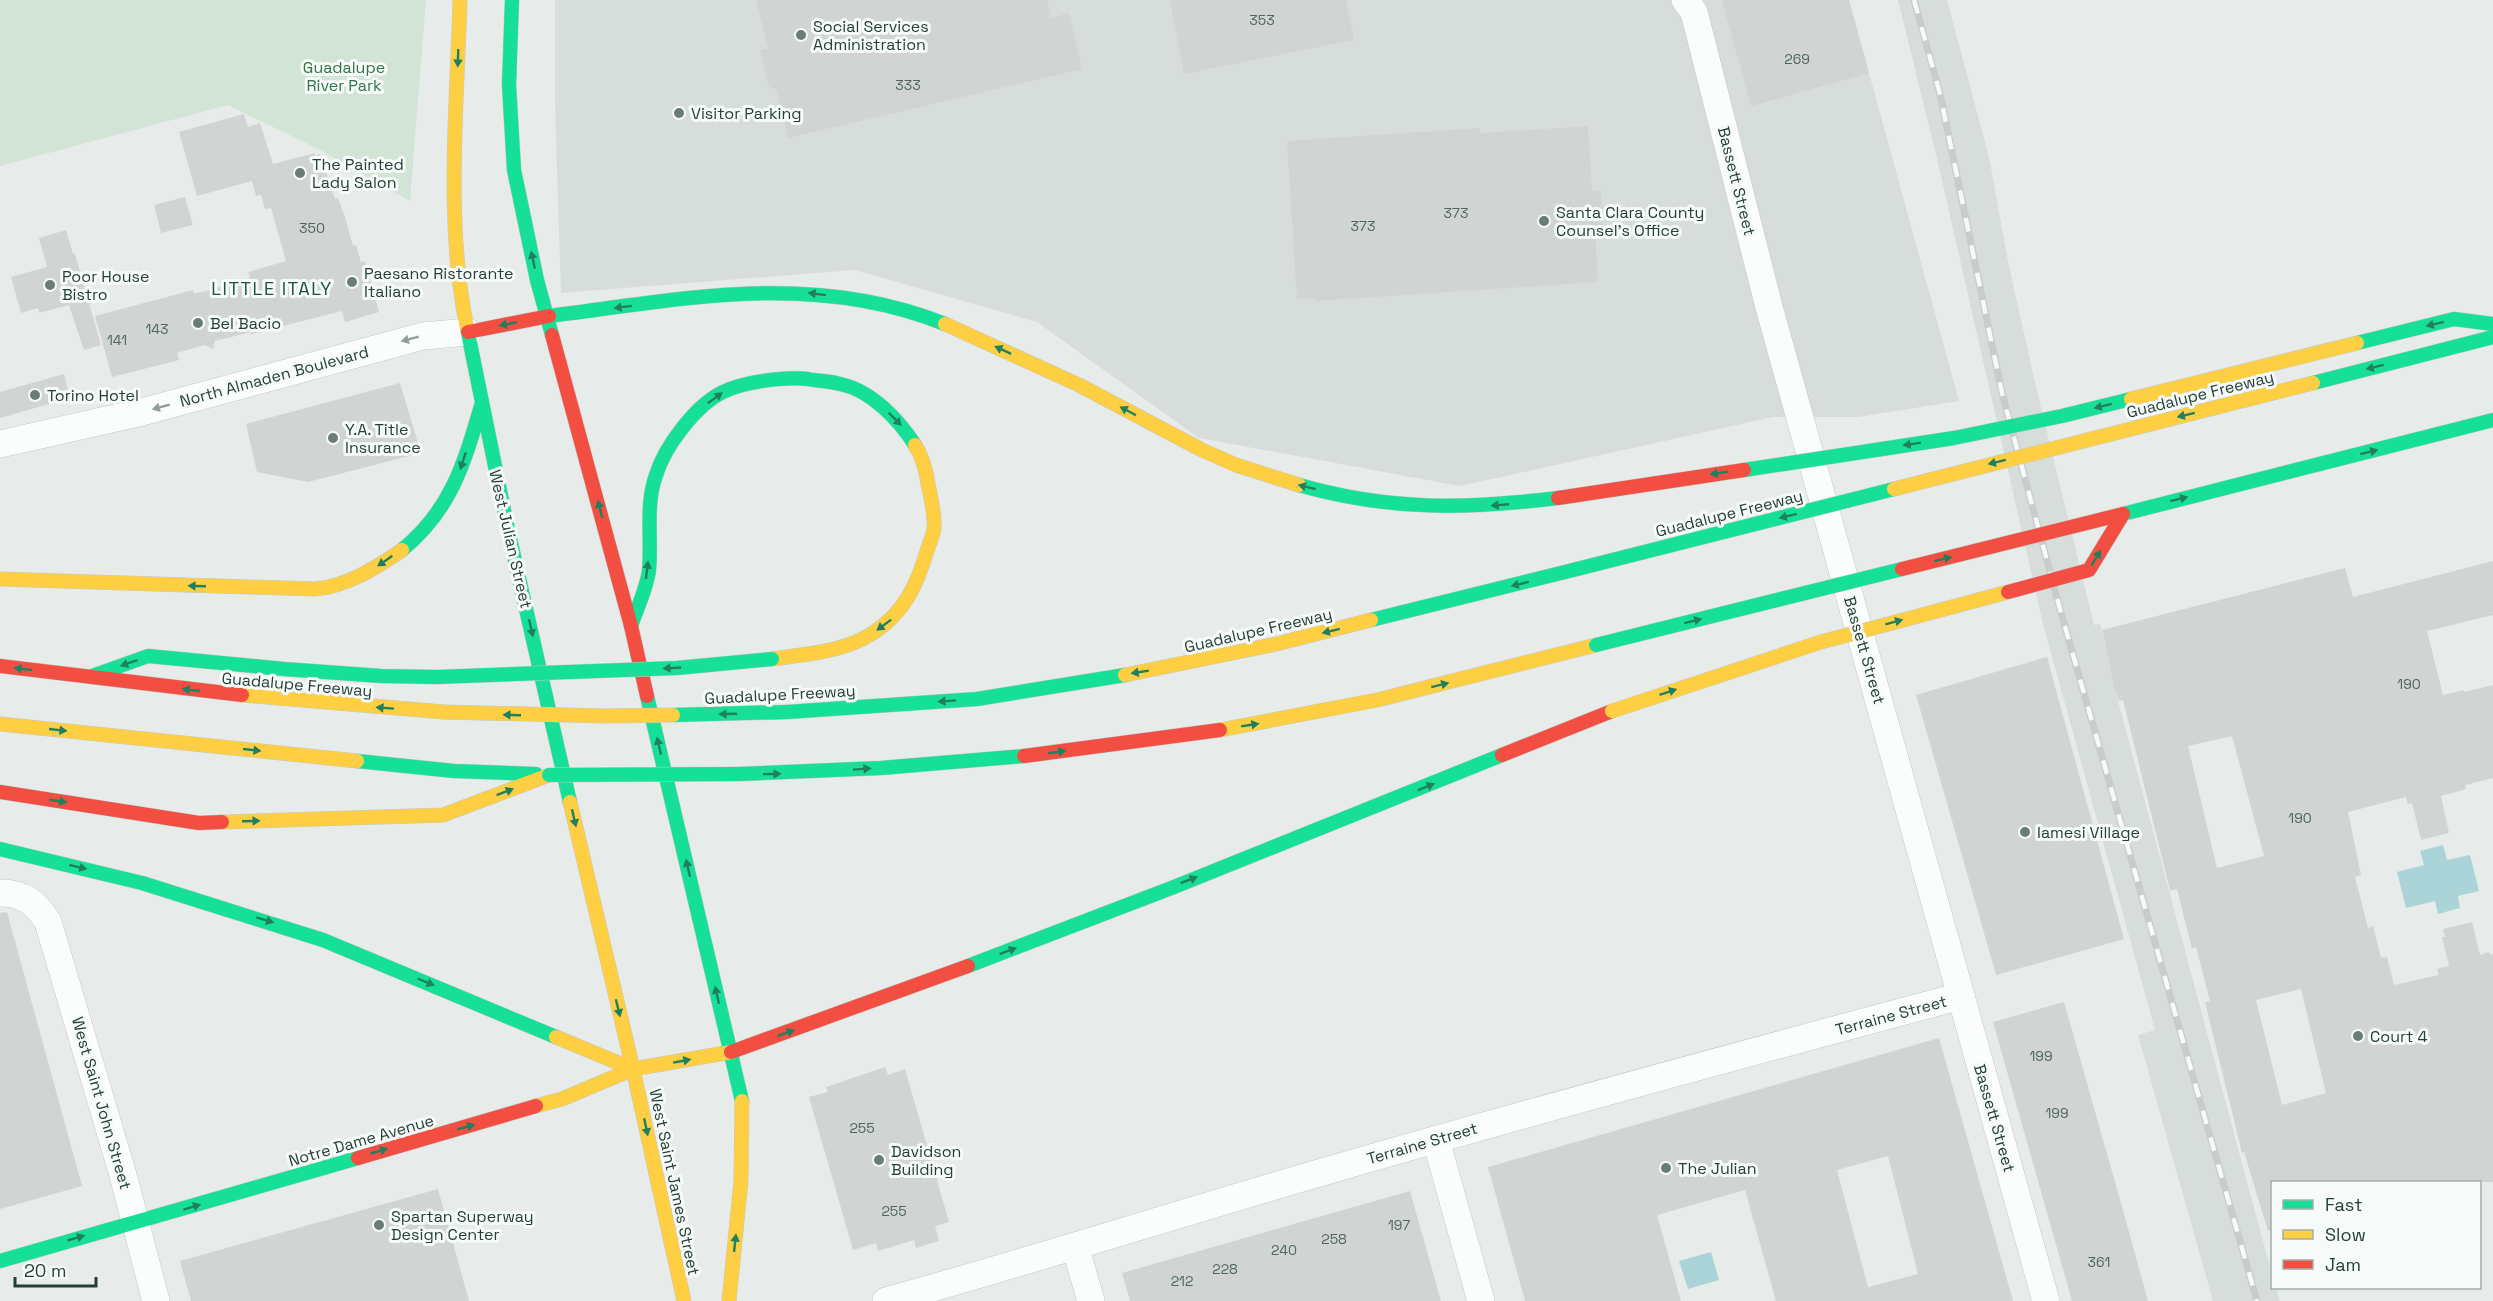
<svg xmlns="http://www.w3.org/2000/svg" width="2493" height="1301" viewBox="0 0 2493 1301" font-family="'Space Grotesk',sans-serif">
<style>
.built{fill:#d6ddda}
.green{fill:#d2e4d6}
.water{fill:#abd4d8}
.building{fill:#d0d5d3;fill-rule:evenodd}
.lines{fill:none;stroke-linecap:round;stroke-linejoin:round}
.street-casing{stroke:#c4c9c7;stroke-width:28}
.fast-casing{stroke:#c3c9c7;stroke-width:15}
.slow-casing{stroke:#c3c9c7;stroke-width:15}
.jam-casing{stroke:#c3c9c7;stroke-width:15}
.street{stroke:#fbfcfc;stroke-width:27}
.fast{stroke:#16e098;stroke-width:14}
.slow{stroke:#ffcf43;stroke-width:14}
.jam{stroke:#f24e42;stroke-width:14}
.rail-casing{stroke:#c8cccb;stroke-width:7}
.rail{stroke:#f6faf8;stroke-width:4.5;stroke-dasharray:14;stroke-linecap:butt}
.fast-bridge-casing{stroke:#c2cac8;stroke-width:15;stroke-linecap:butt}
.slow-bridge-casing{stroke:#c2cac8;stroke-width:15;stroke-linecap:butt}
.jam-bridge-casing{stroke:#c2cac8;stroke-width:15;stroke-linecap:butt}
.fast-bridge{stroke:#16e098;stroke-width:14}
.slow-bridge{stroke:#ffcf43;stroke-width:14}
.jam-bridge{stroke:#f24e42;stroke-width:14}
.oneway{fill:#1f7f5e}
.oneway2{fill:#909e9a}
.poi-dot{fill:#697c76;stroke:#f6faf8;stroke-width:2}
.labels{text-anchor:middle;stroke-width:6;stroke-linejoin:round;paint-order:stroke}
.number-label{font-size:14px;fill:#50655f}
.poi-label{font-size:16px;fill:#253f37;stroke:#f6faf8;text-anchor:start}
.park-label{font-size:16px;fill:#317448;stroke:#f6faf8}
.street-label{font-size:16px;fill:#253f37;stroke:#f6faf8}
.neighbourhood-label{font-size:18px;letter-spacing:1.5px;fill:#215143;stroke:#f6faf8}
</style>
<rect width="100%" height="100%" fill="#e7ecea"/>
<!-- built -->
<g class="built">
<path d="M 555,0 L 1849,0 L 1959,401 L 1858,417 L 1773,417 L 1460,486 L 1199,438 L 1037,322 L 855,270 L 561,293 L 555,102 Z"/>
<path d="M 1898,0 L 1947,0 L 1989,157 L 2008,262 L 2036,387 L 2094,625 L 2100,624 L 2114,686 L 2272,1275 L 2272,1288 L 2276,1288 L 2280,1301 L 2213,1301 L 2138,1035 L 2155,1030 L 2043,624 L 1935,150 Z"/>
</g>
<!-- green -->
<path class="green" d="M 0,0 L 426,0 L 410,201 L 320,150 L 228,105 L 0,166 Z"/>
<!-- water -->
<g class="water">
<path d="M 2443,845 L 2447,860 L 2470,855 L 2479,891 L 2458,896 L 2460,908 L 2438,914 L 2435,901 L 2406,908 L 2397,872 L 2424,865 L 2420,851 Z"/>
<path d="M 1711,1252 L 1719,1280 L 1688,1289 L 1679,1261 Z"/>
</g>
<!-- building -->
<g class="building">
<path d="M 756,0 L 1047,0 L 1051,18 L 1069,13 L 1082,69 L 788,138 L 776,89 L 769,87 L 760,50 L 768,49 Z"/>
<path d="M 1170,0 L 1346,0 L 1354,40 L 1184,74 Z"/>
<path d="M 1722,0 L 1849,0 L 1869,73 L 1751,106 Z"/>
<path d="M 244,114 L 248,127 L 260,123 L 273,164 L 315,153 L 315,156 L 320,154 L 335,199 L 338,198 L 345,217 L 353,246 L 356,245 L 361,262 L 365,261 L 379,312 L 345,322 L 342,311 L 251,334 L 251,332 L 215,341 L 213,349 L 204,345 L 177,353 L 179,360 L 112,377 L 95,316 L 193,290 L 194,293 L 203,292 L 250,278 L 248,272 L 286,261 L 271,208 L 265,209 L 261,195 L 256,196 L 252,181 L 197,196 L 179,132 Z"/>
<path d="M 1588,126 L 1592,191 L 1601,191 L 1603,227 L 1595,232 L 1598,282 L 1315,301 L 1315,298 L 1297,299 L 1287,141 L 1480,128 L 1480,133 Z"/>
<path d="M 185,197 L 193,225 L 161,233 L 154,205 Z"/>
<path d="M 66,230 L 73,254 L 75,254 L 101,345 L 84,350 L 69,305 L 39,313 L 38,308 L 21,313 L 11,277 L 47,267 L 39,238 Z"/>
<path d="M 64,374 L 70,398 L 0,418 L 0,392 Z"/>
<path d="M 400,383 L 421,453 L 308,482 L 257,472 L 246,424 Z"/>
<path d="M 2493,561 L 2493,615 L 2427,631 L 2443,695 L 2463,690 L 2464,692 L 2493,685 L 2493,778 L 2465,785 L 2466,789 L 2441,796 L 2449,833 L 2421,840 L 2412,803 L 2408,804 L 2406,797 L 2348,812 L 2361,875 L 2355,877 L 2368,928 L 2373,926 L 2381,958 L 2387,957 L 2394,985 L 2439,975 L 2437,969 L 2449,966 L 2442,937 L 2445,937 L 2443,929 L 2472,922 L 2480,955 L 2489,952 L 2490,955 L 2493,954 L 2493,1182 L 2272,1182 L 2272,1231 L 2268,1231 L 2244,1152 L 2242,1153 L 2205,1002 L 2210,1001 L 2196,947 L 2192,949 L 2177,889 L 2170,890 L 2123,700 L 2119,701 L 2114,687 L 2102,630 L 2345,568 L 2353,597 ZM 2232,736 L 2264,856 L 2217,868 L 2188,746 ZM 2301,989 L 2326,1093 L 2282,1105 L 2256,1000 Z"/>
<path d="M 2047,657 L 2124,939 L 1996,975 L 1916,695 Z"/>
<path d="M 7,912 L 82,1186 L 0,1209 L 0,913 Z"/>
<path d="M 2064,1002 L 2121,1203 L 2148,1301 L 2072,1301 L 1993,1022 Z"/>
<path d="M 1939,1038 L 2013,1301 L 1776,1301 L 1745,1190 L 1657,1215 L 1681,1301 L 1525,1301 L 1488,1167 ZM 1888,1156 L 1918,1274 L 1868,1287 L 1837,1170 Z"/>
<path d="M 885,1067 L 888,1075 L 905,1069 L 949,1222 L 935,1226 L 939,1241 L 916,1248 L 914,1240 L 878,1251 L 876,1243 L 853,1250 L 809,1097 L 828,1092 L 826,1087 Z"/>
<path d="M 438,1189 L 469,1301 L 191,1301 L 180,1261 Z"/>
<path d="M 1410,1191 L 1441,1301 L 1130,1301 L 1122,1273 Z"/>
</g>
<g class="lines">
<!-- street casing -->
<g class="street-casing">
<g id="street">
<path d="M 1685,0 L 1694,12 L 1769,307 L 2046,1301"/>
<path d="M 0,444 L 142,412 L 423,336 L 468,332"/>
<path d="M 0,893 C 24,893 36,903 48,922 L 123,1175 L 156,1301"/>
<path d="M 1436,1140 L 1481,1301"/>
<path d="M 1075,1246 L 1091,1301"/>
<path d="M 886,1301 C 1035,1260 1183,1212 1333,1169 C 1541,1109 1751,1052 1961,996"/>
</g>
</g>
<!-- fast casing -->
<g class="fast-casing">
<g id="fast">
<path d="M 512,0 L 509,85 L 514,170 L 537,280 L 552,335"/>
<path d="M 549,316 C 684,299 813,271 945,324"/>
<path d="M 467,328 L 508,530 L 570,802"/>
<path d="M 1299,485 C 1390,511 1465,509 1558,498"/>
<path d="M 2123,514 L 2493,420"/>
<path d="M 402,550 C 451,510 464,464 481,406"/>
<path d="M 1371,620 L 1577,569"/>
<path d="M 631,626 C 637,608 647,588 649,570 C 652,538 645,506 656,475 C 665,446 696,405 723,392 C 743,382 786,376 808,379 C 818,381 829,381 840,384 C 871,390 899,420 915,445"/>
<path d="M 92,676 L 148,656 L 284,669 L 381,676 L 437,677"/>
<path d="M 647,696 L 742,1101"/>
<path d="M 787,712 L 977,699 L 1125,675"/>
<path d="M 357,761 L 454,771 L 536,774"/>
<path d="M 739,774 L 881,768 L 1024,756"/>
<path d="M 0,849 L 142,883 L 323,940 L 556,1037"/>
<path d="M 968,966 L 1174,887 L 1502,755"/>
<path d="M 0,1261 L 358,1158"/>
</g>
</g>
<!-- slow casing -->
<g class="slow-casing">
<g id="slow">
<path d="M 460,0 C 457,108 445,221 467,328"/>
<path d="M 945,324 L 1079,385 L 1202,450 L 1236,465 L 1299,485"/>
<path d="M 0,579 L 314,589 C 346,587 376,568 402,550"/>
<path d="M 772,659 C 806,654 844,652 873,633 C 904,613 917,585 927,551 C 929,544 933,536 934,529 C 935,515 931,497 928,484 C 926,469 923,458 915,445"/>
<path d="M 1125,675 L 1276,644 L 1371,620"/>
<path d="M 242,695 L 444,712"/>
<path d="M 0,724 L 357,761"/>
<path d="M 1220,730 L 1377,700 L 1596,645"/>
<path d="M 570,802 L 633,1069 L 684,1301"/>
<path d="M 222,822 L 443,815 L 549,775"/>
<path d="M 556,1037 L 633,1069"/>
<path d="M 536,1106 L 562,1099 L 633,1069 L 731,1052"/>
<path d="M 729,1301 L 741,1181 L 742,1101"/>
</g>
</g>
<!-- jam casing -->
<g class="jam-casing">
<g id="jam">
<path d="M 468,332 L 549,316"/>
<path d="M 552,335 L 631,626 L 647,696"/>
<path d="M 0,666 L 242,695"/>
<path d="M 1502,755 L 1612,711"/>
<path d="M 1024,756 L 1220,730"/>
<path d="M 0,792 L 199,823 L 222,822"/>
<path d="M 731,1052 L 968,966"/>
<path d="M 358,1158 L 536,1106"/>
</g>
</g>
<!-- street -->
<use href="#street" class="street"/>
<!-- fast -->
<use href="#fast" class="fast"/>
<!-- slow -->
<use href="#slow" class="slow"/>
<!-- jam -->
<use href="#jam" class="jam"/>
<!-- rail casing -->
<g class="rail-casing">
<path id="rail" d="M 1914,0 L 1940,94 L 2002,393 L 2060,609 L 2257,1301"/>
</g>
<!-- rail -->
<use href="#rail" class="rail"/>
<!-- fast-bridge casing -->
<g class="fast-bridge-casing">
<g id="fast-bridge">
<path d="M 2357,343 L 2454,319 L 2493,324"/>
<path d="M 2313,383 L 2493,337"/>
<path d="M 1744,470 L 1954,438 L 2062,416 L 2131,399"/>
<path d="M 1577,569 L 1894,489"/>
<path d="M 1596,645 L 1902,569"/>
<path d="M 437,677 L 677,668 L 772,659"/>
<path d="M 673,715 L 787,712"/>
<path d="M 549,775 L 739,774"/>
</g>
</g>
<!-- slow-bridge casing -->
<g class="slow-bridge-casing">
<g id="slow-bridge">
<path d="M 2131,399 L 2357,343"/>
<path d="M 1894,489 L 2313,383"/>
<path d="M 1612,711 L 1821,642 L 2008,592"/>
<path d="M 444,712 L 605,716 L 673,715"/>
</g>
</g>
<!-- jam-bridge casing -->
<g class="jam-bridge-casing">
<g id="jam-bridge">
<path d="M 1558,498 L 1744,470"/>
<path d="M 1902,569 L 2123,514"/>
<path d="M 2008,592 L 2089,570 L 2123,514"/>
</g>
</g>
<!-- fast-bridge -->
<use href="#fast-bridge" class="fast-bridge"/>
<!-- slow-bridge -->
<use href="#slow-bridge" class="slow-bridge"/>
<!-- jam-bridge -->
<use href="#jam-bridge" class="jam-bridge"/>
</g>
<!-- one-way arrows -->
<defs><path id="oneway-solid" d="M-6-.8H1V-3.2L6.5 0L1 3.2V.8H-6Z" transform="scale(1.5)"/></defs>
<g class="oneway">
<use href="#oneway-solid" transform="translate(458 58) rotate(92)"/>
<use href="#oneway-solid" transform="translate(533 260) rotate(-102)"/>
<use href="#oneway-solid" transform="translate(817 294) rotate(-173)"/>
<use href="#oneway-solid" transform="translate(623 307) rotate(173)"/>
<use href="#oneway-solid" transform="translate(508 324) rotate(169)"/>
<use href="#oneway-solid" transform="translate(2435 324) rotate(166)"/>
<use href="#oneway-solid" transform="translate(1003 350) rotate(-155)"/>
<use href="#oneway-solid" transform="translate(2375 367) rotate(166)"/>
<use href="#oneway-solid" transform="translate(715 398) rotate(-36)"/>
<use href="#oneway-solid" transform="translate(2103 406) rotate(166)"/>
<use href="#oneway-solid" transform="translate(1128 411) rotate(-152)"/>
<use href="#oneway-solid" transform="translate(2186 415) rotate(166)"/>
<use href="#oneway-solid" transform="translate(895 419) rotate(45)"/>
<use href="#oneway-solid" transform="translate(1912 444) rotate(171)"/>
<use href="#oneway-solid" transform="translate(2369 452) rotate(-14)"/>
<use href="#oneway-solid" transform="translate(463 461) rotate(108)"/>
<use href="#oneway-solid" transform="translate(1997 462) rotate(166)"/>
<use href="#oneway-solid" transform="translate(1719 473) rotate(171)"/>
<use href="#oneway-solid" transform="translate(1307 487) rotate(-166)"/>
<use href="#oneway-solid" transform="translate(2179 499) rotate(-14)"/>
<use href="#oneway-solid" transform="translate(1500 505) rotate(175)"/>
<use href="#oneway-solid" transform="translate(600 509) rotate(-105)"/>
<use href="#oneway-solid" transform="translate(1788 516) rotate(166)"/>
<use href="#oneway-solid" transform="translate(2096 558) rotate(-59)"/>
<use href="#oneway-solid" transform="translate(1943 559) rotate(-14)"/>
<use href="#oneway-solid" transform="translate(385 561) rotate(145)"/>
<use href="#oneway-solid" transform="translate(647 570) rotate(-83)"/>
<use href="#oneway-solid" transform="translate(1520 584) rotate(166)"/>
<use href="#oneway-solid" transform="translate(197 586) rotate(-178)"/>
<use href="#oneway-solid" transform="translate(1693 621) rotate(-14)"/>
<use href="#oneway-solid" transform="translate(1894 622) rotate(-15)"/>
<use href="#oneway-solid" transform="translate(884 625) rotate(143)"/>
<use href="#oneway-solid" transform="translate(531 628) rotate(77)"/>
<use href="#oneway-solid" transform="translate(1331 631) rotate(166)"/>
<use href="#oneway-solid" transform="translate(129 663) rotate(161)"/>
<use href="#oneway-solid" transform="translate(672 668) rotate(177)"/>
<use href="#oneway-solid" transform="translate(23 669) rotate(-173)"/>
<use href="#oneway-solid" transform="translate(1140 672) rotate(171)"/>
<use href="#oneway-solid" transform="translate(1440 685) rotate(-14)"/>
<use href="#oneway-solid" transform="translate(191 690) rotate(-174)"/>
<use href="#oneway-solid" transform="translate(1668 692) rotate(-18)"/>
<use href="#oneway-solid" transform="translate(947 701) rotate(176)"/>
<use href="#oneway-solid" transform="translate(385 708) rotate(-176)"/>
<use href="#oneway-solid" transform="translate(728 714) rotate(178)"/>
<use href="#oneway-solid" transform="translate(512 715) rotate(-178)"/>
<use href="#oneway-solid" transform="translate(1250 725) rotate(-9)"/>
<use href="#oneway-solid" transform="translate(58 730) rotate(6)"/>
<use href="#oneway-solid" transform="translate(659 746) rotate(-103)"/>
<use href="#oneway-solid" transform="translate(252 750) rotate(6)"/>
<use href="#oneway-solid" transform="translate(1057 752) rotate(-8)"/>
<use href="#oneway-solid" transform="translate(862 769) rotate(-4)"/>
<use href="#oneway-solid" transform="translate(772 774) rotate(-1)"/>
<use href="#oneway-solid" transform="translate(1426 787) rotate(-22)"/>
<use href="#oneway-solid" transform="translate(505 792) rotate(-21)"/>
<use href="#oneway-solid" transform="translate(58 801) rotate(9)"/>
<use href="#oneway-solid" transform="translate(574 818) rotate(77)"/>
<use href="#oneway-solid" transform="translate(251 821) rotate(-2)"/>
<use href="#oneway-solid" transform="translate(78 867) rotate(14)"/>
<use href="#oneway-solid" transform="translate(688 868) rotate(-103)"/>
<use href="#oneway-solid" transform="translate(1189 880) rotate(-21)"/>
<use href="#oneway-solid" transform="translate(265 920) rotate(17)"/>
<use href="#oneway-solid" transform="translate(1008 951) rotate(-21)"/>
<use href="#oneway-solid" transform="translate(426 982) rotate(23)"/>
<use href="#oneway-solid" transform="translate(717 995) rotate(-103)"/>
<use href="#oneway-solid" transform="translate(618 1008) rotate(76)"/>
<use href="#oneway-solid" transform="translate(786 1033) rotate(-20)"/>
<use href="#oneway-solid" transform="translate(682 1061) rotate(-10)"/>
<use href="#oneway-solid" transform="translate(466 1127) rotate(-15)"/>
<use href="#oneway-solid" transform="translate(646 1127) rotate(78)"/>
<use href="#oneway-solid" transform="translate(379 1151) rotate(-17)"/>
<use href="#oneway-solid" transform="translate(192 1207) rotate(-17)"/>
<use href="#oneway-solid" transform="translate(76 1238) rotate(-16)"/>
<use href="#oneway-solid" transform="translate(735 1243) rotate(-84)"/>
</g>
<g class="oneway2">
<use href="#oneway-solid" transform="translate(410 339) rotate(165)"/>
<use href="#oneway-solid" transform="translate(161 407) rotate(165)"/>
</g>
<!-- markers -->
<g class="poi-dot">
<circle cx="801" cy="35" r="6"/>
<circle cx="679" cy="113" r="6"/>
<circle cx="300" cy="173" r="6"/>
<circle cx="1544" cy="221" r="6"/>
<circle cx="352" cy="282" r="6"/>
<circle cx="50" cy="285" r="6"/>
<circle cx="198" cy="323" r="6"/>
<circle cx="35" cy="395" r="6"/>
<circle cx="333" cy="438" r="6"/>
<circle cx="2025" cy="832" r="6"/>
<circle cx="2358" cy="1036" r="6"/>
<circle cx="879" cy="1160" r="6"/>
<circle cx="1666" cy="1168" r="6"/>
<circle cx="379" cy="1225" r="6"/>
</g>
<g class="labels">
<!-- number labels -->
<g class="number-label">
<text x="1262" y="25">353</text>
<text x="1797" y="64">269</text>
<text x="908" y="90">333</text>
<text x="1456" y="218">373</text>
<text x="1363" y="231">373</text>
<text x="312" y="233">350</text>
<text x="157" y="334">143</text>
<text x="117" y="345">141</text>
<text x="2409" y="689">190</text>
<text x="2300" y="823">190</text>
<text x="2041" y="1061">199</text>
<text x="2057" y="1118">199</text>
<text x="862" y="1133">255</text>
<text x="894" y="1216">255</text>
<text x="1399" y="1230">197</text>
<text x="1334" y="1244">258</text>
<text x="1284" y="1255">240</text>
<text x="2099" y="1267">361</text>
<text x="1225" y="1274">228</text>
<text x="1182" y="1286">212</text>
</g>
<!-- poi labels -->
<g class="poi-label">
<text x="813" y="32">Social Services<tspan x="813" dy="18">Administration</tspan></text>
<text x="691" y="119">Visitor Parking</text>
<text x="312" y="170">The Painted<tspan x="312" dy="18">Lady Salon</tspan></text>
<text x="1556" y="218">Santa Clara County<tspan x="1556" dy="18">Counsel’s Office</tspan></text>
<text x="364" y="279">Paesano Ristorante<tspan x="364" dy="18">Italiano</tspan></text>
<text x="62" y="282">Poor House<tspan x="62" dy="18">Bistro</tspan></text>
<text x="210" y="329">Bel Bacio</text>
<text x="47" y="401">Torino Hotel</text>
<text x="345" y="435">Y.A. Title<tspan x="345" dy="18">Insurance</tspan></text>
<text x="2037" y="838">Iamesi Village</text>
<text x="2370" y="1042">Court 4</text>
<text x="891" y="1157">Davidson<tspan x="891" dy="18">Building</tspan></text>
<text x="1678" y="1174">The Julian</text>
<text x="391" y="1222">Spartan Superway<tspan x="391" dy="18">Design Center</tspan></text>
</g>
<!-- park labels -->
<g class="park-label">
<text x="344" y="73">Guadalupe<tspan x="344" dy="18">River Park</tspan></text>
</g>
<!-- street labels -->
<g class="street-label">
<text transform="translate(1737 181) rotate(76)" y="6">Bassett Street</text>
<text transform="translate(274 376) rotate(-15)" y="6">North Almaden Boulevard</text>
<text transform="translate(2200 394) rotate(-14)" y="6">Guadalupe Freeway</text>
<text transform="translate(1729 513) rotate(-14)" y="6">Guadalupe Freeway</text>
<text transform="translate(511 539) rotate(77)" y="6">West Julian Street</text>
<text transform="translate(1258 630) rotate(-13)" y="6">Guadalupe Freeway</text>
<text transform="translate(1865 650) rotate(74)" y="6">Bassett Street</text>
<text transform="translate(297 684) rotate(5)" y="6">Guadalupe Freeway</text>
<text transform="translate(780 694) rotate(-3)" y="6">Guadalupe Freeway</text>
<text transform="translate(1891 1015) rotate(-15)" y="6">Terraine Street</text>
<text transform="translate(102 1103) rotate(74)" y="6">West Saint John Street</text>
<text transform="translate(1995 1118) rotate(74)" y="6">Bassett Street</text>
<text transform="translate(361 1140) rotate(-16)" y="6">Notre Dame Avenue</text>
<text transform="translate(1422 1143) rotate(-16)" y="6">Terraine Street</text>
<text transform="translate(675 1182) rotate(78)" y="6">West Saint James Street</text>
</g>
<!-- neighbourhood labels -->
<g class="neighbourhood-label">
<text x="272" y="295">LITTLE ITALY</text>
</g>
</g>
<!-- legend -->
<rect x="2271" y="1181" width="210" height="108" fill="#f6faf8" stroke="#a2afab" stroke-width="1.5"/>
<rect x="2283" y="1200" width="30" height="9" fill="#16e098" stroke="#a2afab" stroke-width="1.5"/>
<text x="2325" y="1211" font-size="18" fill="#253f37">Fast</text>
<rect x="2283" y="1230" width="30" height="9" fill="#ffcf43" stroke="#a2afab" stroke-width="1.5"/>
<text x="2325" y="1241" font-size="18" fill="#253f37">Slow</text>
<rect x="2283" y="1260" width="30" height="9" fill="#f24e42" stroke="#a2afab" stroke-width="1.5"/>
<text x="2325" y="1271" font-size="18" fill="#253f37">Jam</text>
<!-- scale -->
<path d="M15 1277v9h81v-9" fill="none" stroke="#253f37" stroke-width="3"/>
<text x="24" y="1277" font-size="18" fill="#253f37" stroke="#f6faf8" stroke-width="4.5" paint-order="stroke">20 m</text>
</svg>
